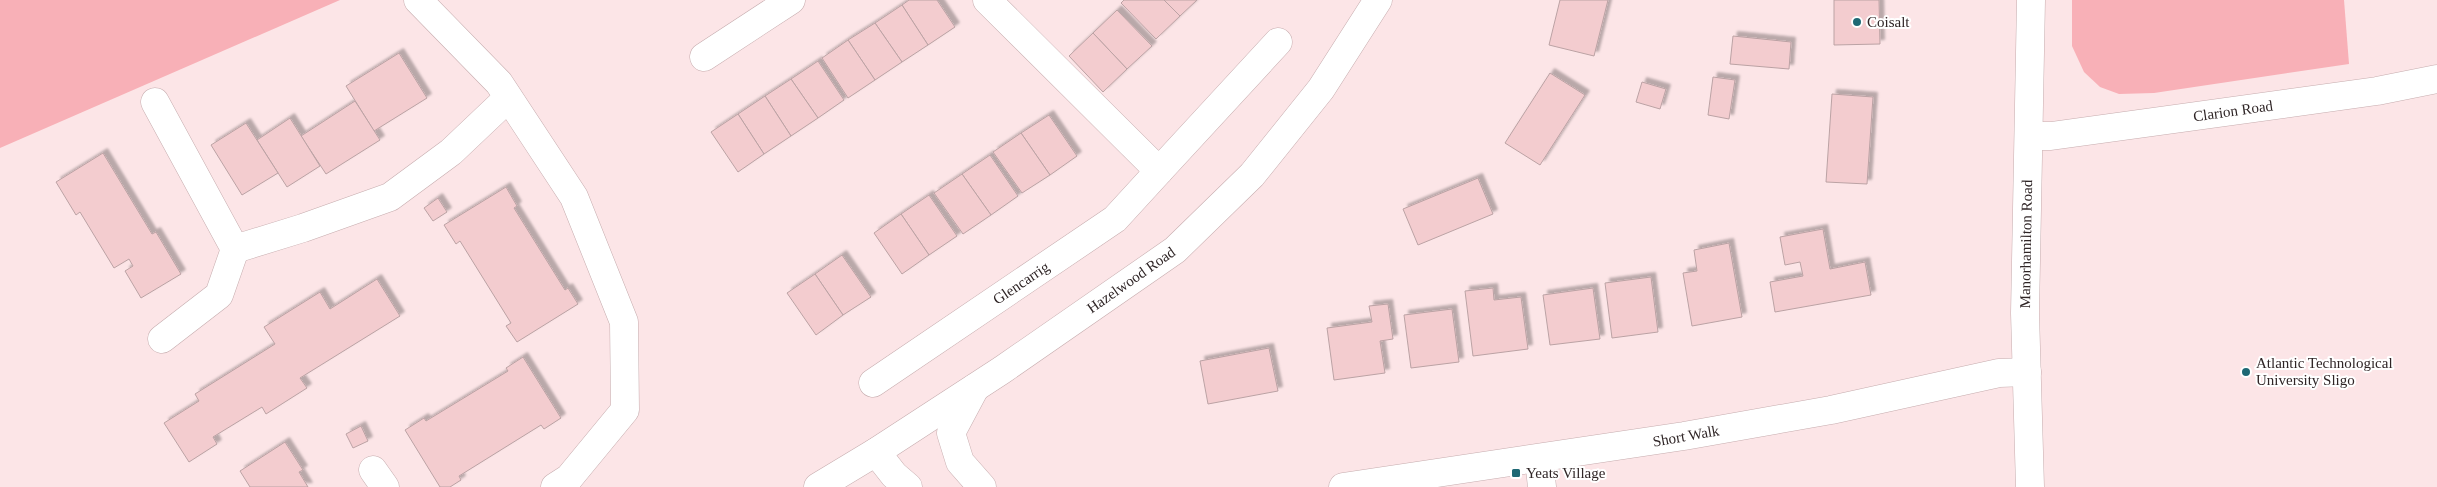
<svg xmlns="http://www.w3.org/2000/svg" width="2437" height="487" viewBox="0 0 2437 487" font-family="Georgia,serif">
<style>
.green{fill:#f8b0b7}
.building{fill:#f3cccf;stroke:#bba2a4;filter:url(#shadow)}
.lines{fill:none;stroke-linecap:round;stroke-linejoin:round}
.minor-casing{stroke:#c6acae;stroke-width:29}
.tertiary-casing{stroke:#c6acae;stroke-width:29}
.secondary-casing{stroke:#c6acae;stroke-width:29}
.trunk-casing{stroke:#c6acae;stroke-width:29}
.minor{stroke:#fff;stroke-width:28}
.tertiary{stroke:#fff;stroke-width:28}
.secondary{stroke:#fff;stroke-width:28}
.trunk{stroke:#fff;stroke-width:28}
.poi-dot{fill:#1e6874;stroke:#fff;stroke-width:2}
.labels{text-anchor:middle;stroke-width:4;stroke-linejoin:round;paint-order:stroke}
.poi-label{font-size:15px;fill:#2f2526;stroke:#fff;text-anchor:start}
.street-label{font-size:15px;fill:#2f2526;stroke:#fff}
</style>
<defs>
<filter id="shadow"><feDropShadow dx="4.5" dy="-4.5" stdDeviation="1" flood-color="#0004"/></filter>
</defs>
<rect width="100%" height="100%" fill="#fce5e7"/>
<!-- green -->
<g class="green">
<path d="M 0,0 L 340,0 L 0,148 Z"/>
<path d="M 2072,0 L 2344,0 L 2349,64 L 2154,93 L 2119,94 L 2100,87 L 2084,72 L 2072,46 Z"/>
</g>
<!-- building -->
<g class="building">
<path d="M 909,0 L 937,0 L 955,27 L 928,45 L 902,5 Z"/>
<path d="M 1124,0 L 1164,0 L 1180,16 L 1156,39 L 1121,3 Z"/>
<path d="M 1164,0 L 1197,0 L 1180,16 Z"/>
<path d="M 1560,0 L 1608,0 L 1594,56 L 1549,45 Z"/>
<path d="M 1834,0 L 1879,0 L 1880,44 L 1834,45 Z"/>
<path d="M 902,5 L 928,45 L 902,62 L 875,23 Z"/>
<path d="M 1117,10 L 1152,46 L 1127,69 L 1093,33 Z"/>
<path d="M 875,23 L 902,62 L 875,80 L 848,40 Z"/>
<path d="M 1093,33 L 1127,69 L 1103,92 L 1069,56 Z"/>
<path d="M 1733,36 L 1791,42 L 1789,69 L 1730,64 Z"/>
<path d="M 848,40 L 875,80 L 848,98 L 822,58 Z"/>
<path d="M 399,53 L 427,98 L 374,131 L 346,86 Z"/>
<path d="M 818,61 L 844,100 L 818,118 L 791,79 Z"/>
<path d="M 1550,73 L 1585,95 L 1540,165 L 1505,143 Z"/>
<path d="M 1713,77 L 1735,80 L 1729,119 L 1708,115 Z"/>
<path d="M 791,79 L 818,118 L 791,136 L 765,96 Z"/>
<path d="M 1642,82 L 1666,89 L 1660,109 L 1636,102 Z"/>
<path d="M 1832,94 L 1873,97 L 1867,184 L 1826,182 Z"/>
<path d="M 765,96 L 791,136 L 764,154 L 738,114 Z"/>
<path d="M 355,101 L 380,140 L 326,174 L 301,136 Z"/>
<path d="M 738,114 L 764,154 L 738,172 L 711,132 Z"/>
<path d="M 1049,115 L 1077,156 L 1050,175 L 1021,133 Z"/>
<path d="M 290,118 L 320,166 L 287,187 L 257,140 Z"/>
<path d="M 246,123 L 278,173 L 242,195 L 211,145 Z"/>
<path d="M 1021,133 L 1050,175 L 1022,193 L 993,152 Z"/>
<path d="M 103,153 L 152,234 L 156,232 L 181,274 L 141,298 L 125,271 L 133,266 L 129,259 L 114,268 L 80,212 L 76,215 L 56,182 Z"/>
<path d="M 990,155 L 1018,196 L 991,215 L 962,174 Z"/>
<path d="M 962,174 L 991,215 L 963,234 L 934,193 Z"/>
<path d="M 1478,178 L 1493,214 L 1418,245 L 1403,209 Z"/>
<path d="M 506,187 L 517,206 L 514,208 L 565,290 L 568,288 L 578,304 L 517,342 L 506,326 L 511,323 L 460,241 L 456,244 L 444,225 Z"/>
<path d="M 929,195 L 957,236 L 929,255 L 901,214 Z"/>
<path d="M 438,198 L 447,212 L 433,221 L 424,208 Z"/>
<path d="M 901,214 L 929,255 L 902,274 L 874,233 Z"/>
<path d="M 1823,229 L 1830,269 L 1865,262 L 1871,295 L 1775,312 L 1770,282 L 1803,276 L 1800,262 L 1785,265 L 1780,237 Z"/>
<path d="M 1729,243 L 1742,317 L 1692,326 L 1683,273 L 1697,271 L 1694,250 Z"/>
<path d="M 842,255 L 871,297 L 843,315 L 815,274 Z"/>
<path d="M 815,274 L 843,315 L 816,335 L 787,293 Z"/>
<path d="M 1651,277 L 1658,332 L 1612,338 L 1605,283 Z"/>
<path d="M 377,279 L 400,316 L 300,378 L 307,388 L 266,414 L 262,407 L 213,437 L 217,444 L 189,462 L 164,423 L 199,401 L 195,394 L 275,344 L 264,327 L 320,292 L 330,309 Z"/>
<path d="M 1493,288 L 1494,300 L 1521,297 L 1528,349 L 1473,356 L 1465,291 Z"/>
<path d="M 1593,288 L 1600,339 L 1550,345 L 1543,295 Z"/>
<path d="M 1388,304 L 1393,339 L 1380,341 L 1385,373 L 1334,380 L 1327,328 L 1372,322 L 1369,306 Z"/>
<path d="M 1452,309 L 1459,362 L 1411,368 L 1404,315 Z"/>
<path d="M 1269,348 L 1278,391 L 1208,404 L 1200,361 Z"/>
<path d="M 523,357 L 561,418 L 544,429 L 541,425 L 459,476 L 461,480 L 450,487 L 440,487 L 405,430 L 424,418 L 426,421 L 508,371 L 506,368 Z"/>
<path d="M 361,426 L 368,441 L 353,448 L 346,434 Z"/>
<path d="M 285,442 L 303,470 L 299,472 L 308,487 L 250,487 L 240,471 Z"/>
</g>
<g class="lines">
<!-- minor casing -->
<g class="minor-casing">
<g id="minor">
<path d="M 418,0 L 499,83 L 574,197 L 624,322 L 625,410 L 569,478 L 555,487"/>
<path d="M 987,0 L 1159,171 L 1278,42"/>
<path d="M 704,57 L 791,0"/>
<path d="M 155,102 L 235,249 L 303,228 L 390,197 L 451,152 L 508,98"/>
<path d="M 162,339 L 219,295 L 235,249"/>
<path d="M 873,383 L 1115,219 L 1159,171"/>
<path d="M 1539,459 L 1542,487"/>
<path d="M 373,470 L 385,487"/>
</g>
</g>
<!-- tertiary casing -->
<g class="tertiary-casing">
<g id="tertiary">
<path d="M 2029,136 L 2051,136 L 2377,91 L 2437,79"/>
<path d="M 975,388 L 951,433 L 960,462 L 982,487"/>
<path d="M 876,452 L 894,475 L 908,487"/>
<path d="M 1343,487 L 1684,436 L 1831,410 L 1999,373 L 2027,372"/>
</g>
</g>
<!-- secondary casing -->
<g class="secondary-casing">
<path id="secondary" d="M 818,487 L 876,452 L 1002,370 L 1175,250 L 1252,175 L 1321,89 L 1378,0"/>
</g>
<!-- trunk casing -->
<g class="trunk-casing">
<path id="trunk" d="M 2030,487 L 2025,313 L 2031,0"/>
</g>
<!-- minor -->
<use href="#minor" class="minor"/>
<!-- tertiary -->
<use href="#tertiary" class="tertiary"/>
<!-- secondary -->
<use href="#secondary" class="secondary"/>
<!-- trunk -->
<use href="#trunk" class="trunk"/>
</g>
<!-- markers -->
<g class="poi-dot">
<circle cx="1857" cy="22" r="5"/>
<circle cx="2246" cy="372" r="5"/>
<rect x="1511" y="468" width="10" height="10" rx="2.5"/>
</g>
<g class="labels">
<!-- poi labels -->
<g class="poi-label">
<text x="1867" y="27">Coisalt</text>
<text x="2256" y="368">Atlantic Technological<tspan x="2256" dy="17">University Sligo</tspan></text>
<text x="1526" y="478">Yeats Village</text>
</g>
<!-- street labels -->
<g class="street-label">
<text transform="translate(2233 111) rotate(-8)" y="5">Clarion Road</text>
<text transform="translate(2026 244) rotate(-89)" y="5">Manorhamilton Road</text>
<text transform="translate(1131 280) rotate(-35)" y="5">Hazelwood Road</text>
<text transform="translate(1021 283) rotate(-34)" y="5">Glencarrig</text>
<text transform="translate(1686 436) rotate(-10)" y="5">Short Walk</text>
</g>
</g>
</svg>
